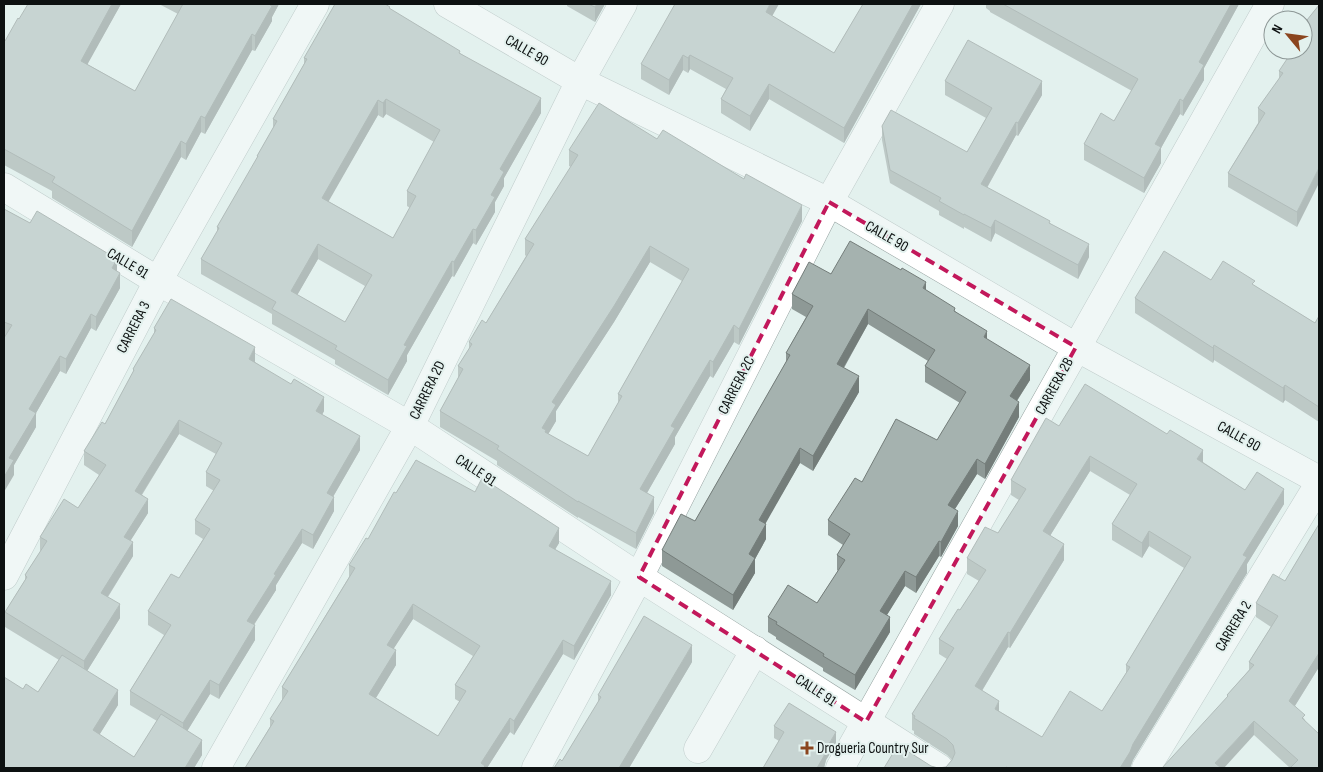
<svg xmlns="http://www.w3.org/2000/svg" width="1323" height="772" viewBox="0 0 1323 772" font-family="'Sofia Sans Condensed',sans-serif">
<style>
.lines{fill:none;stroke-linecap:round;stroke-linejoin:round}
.minor-casing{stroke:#95a2a0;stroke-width:29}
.minor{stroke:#fff;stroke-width:28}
.wall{fill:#8e9996;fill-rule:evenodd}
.shaded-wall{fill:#747d7a}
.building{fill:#a5b2af;stroke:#747d7a;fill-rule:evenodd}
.marked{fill:none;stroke:#c2185b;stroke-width:4;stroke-dasharray:10 6;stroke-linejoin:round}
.poi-dot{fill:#8b451e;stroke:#e3f1ee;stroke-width:2}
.labels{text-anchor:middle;stroke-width:4;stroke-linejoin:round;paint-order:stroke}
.street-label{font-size:15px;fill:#0d1111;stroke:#e3f1ee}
.poi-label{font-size:15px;fill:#0d1111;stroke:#e3f1ee;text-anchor:start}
</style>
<rect width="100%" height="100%" fill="#e3f1ee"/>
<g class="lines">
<!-- minor casing -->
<g class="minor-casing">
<g id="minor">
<path d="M 448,4 L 580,81 L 829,202 L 1076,347 L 1319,480"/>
<path d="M 4,187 L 158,281 L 410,426 L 639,577 L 939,768"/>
<path d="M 4,576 L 158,281 L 315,4"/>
<path d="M 698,749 L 755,650"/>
<path d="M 216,768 L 410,426 L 580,81 L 623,4"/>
<path d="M 536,768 L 639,577 L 829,202 L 940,4"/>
<path d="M 840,768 L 1270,4"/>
<path d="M 1146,768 L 1319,484"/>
</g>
</g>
<!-- minor -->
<use href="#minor" class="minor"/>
</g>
<!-- wall -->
<g class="wall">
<path d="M 121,4 L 87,64 L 135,91 L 178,14 L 159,4 L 279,4 L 272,17 L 272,21 L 255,51 L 252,50 L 205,134 L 201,132 L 186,160 L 181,157 L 132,247 L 52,198 L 52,191 L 4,165 L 4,40 L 5,41 L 19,19 Z"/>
<path d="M 567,4 L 605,4 L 595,22 L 567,6 Z"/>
<path d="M 863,4 L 921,4 L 844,143 L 769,99 L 750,131 L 721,113 L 721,99 L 726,89 L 690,69 L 688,73 L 683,70 L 669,95 L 641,79 L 641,64 L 772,16 L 834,53 Z"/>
<path d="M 986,4 L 1239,4 L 1204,68 L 1204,80 L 1183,116 L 1180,114 L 1161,148 L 1161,163 L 1144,193 L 1084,160 L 1084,144 L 1114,121 L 1132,91 L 990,12 L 990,11 L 986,8 Z"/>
<path d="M 1319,5 L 1297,227 L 1228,187 L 1228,173 L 1258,123 L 1258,108 L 1279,79 L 1279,71 L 1303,50 L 1303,25 Z"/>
<path d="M 390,9 L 460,53 L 541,113 L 504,178 L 504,186 L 495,202 L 495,212 L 476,245 L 473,243 L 454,277 L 452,276 L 407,355 L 407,361 L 388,395 L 335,364 L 335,360 L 272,324 L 272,314 L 201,274 L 201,259 L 217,232 L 217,227 L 257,159 L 257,156 L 273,128 L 273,119 L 304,64 L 304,58 ZM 386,114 L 434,142 L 407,191 L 407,206 L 410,208 L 393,238 L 328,201 L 378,115 L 383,118 ZM 318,259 L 365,286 L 345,322 L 297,295 Z"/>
<path d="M 945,81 L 1042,95 L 1018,136 L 1016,135 L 987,188 L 1050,223 L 1089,257 L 1078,279 L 995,233 L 991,242 L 964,227 L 964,229 L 939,215 L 939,211 L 890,183 L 882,140 L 882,126 L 967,152 L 986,118 L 945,95 Z"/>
<path d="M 657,139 L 802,221 L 739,345 L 734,342 L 713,378 L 710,376 L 675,437 L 675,444 L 647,493 L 654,513 L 636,549 L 578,517 L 578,518 L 497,465 L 497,461 L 440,427 L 440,411 L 458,378 L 458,366 L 469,349 L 469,342 L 486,323 L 526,256 L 525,255 L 525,239 L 571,167 L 569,166 L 569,150 ZM 650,262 L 682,281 L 618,394 L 618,403 L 588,456 L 548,434 L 556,421 L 556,411 L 614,322 Z"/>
<path d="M 4,209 L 117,271 L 120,288 L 96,331 L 91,328 L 66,374 L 60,371 L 36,413 L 36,427 L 14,465 L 14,475 L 5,337 L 4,337 Z"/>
<path d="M 831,274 L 926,290 L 955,311 L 987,339 L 1030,380 L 1017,401 L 1019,417 L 985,479 L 977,474 L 955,509 L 958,526 L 941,557 L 939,556 L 916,593 L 905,586 L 887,615 L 890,632 L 855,690 L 823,671 L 823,668 L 776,639 L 776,637 L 768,632 L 768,617 L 817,603 L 838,571 L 837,570 L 837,555 L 843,545 L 828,535 L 828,520 L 862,482 L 937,440 L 960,403 L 925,382 L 925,366 L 928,361 L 868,324 L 844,368 L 859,392 L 813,471 L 800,463 L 765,523 L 766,539 L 755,559 L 755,573 L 733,610 L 662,566 L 662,550 L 695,521 L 786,362 L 786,353 L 806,317 L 792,309 L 792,294 Z"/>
<path d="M 1255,286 L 1315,323 L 1319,316 L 1319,422 L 1285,400 L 1283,403 L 1214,360 L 1213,363 L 1135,313 L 1135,298 Z"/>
<path d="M 154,328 L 255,361 L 255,362 L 324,411 L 322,415 L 360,450 L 333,497 L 334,511 L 313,549 L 302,543 L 276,585 L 276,590 L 254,625 L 255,640 L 219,699 L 210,694 L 187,731 L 202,755 L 194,768 L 4,768 L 23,689 L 38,692 L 59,660 L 5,627 L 5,612 L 25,580 L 25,575 L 40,552 L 40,537 L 78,508 L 99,475 L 84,465 L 84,451 L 105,424 L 133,372 L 133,369 L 154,334 ZM 179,434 L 216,454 L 206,472 L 206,486 L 214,491 L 195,520 L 195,534 L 203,539 L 179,578 L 148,611 L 148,625 L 164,635 L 130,691 L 130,705 L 157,721 L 134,757 L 99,735 L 118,705 L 87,671 L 120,618 L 108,597 L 133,556 L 130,541 L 148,513 L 142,495 Z"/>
<path d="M 1059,426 L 1203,462 L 1245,490 L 1284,504 L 1247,564 L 1247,573 L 1133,760 L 1130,768 L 884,768 L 931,766 L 938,768 L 946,767 L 952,760 L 947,755 L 914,734 L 914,731 L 912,730 L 912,714 L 947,659 L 939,654 L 939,639 L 960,610 L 979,581 L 967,574 L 967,558 L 998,533 L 1019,500 L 1011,495 L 1011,480 ZM 1090,471 L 1130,495 L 1112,524 L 1112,540 L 1142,558 L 1149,546 L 1184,568 L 1126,665 L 1126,673 L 1102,711 L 1042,737 L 999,711 L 982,691 L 1008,647 L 1010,648 L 1064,560 L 1050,536 Z"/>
<path d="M 1319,524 L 1319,667 L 1295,706 L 1305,720 L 1319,768 L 1290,768 L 1254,735 L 1227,698 L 1227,695 L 1249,670 L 1249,662 L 1271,627 L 1256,617 L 1256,603 L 1285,581 Z"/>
<path d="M 368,539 L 559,543 L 555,549 L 611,595 L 574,660 L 563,654 L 514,735 L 510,732 L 487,768 L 245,768 L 270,727 L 270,719 L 282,701 L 282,687 L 349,577 L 349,565 ZM 413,619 L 473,656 L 455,685 L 455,699 L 460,702 L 438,736 L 376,698 L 396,665 L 393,649 Z"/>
<path d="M 692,662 L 629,768 L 554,768 L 562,761 L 598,703 L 598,695 Z"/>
<path d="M 774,726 L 836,744 L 826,760 L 824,768 L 763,768 L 779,741 L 774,738 Z"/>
</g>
<!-- shaded-wall -->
<g class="shaded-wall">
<path d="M 112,4 L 121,4 L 81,76 L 81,61 Z"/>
<path d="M 270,4 L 279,4 L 272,17 L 272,21 L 255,51 L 255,36 Z"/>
<path d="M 597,4 L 605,4 L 595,22 L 595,7 Z"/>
<path d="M 770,4 L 779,4 L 766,27 L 766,12 Z"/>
<path d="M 913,4 L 921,4 L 844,143 L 844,128 Z"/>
<path d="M 1231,4 L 1239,4 L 1204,68 L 1204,80 L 1183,116 L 1183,101 L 1199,62 Z"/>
<path d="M 252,34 L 252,50 L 205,134 L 205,118 Z"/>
<path d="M 683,55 L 683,70 L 669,95 L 669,80 Z"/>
<path d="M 690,55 L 690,69 L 688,73 L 688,58 Z"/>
<path d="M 1042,81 L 1042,95 L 1018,136 L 1018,123 Z"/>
<path d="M 769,84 L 769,99 L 750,131 L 750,116 Z"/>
<path d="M 541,98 L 541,113 L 504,178 L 504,186 L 495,202 L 495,212 L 476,245 L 476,230 L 491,195 L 500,169 Z"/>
<path d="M 386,99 L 386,114 L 383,118 L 383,103 Z"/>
<path d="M 1180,99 L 1180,114 L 1161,148 L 1161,163 L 1144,193 L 1144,178 L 1155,144 Z"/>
<path d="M 378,100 L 378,115 L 322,213 L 322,198 Z"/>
<path d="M 201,116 L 201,132 L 186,160 L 186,144 Z"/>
<path d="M 1016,122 L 1016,135 L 981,198 L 981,184 Z"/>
<path d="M 181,141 L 181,157 L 132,247 L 132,231 Z"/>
<path d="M 1319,168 L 1319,183 L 1297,227 L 1297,212 Z"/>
<path d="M 802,205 L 802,221 L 739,345 L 739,329 Z"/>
<path d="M 995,220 L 995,233 L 991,242 L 991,228 Z"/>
<path d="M 473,229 L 473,243 L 454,277 L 454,262 Z"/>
<path d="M 318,244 L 318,259 L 291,306 L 291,291 Z"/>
<path d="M 1089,244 L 1089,257 L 1078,279 L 1078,265 Z"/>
<path d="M 650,246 L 650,262 L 614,322 L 556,411 L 556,421 L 546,438 L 542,428 L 552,402 Z"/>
<path d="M 117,259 L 117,274 L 112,268 Z"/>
<path d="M 452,261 L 452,276 L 407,355 L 407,361 L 388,395 L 388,380 L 404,345 Z"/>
<path d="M 120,273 L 120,288 L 96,331 L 96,317 Z"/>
<path d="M 926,282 L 926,297 L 923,288 Z"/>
<path d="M 868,309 L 868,324 L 837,379 L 837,364 Z"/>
<path d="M 91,314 L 91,328 L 66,374 L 66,359 Z"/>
<path d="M 734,325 L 734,342 L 713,378 L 713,362 Z"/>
<path d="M 987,331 L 987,346 L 984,337 Z"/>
<path d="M 1214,345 L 1214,360 L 1213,363 L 1213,348 Z"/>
<path d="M 255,347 L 255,361 L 249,373 L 249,359 Z"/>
<path d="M 60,356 L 60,371 L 36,413 L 36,427 L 14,465 L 14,475 L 4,492 L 4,477 L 9,458 L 29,409 Z"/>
<path d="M 710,360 L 710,376 L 675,437 L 675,444 L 640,505 L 640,489 L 671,426 Z"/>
<path d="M 1030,365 L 1030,380 L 1010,411 L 1010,396 Z"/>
<path d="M 859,376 L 859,392 L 813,471 L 813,456 Z"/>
<path d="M 1285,385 L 1285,400 L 1283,403 L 1283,388 Z"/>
<path d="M 324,397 L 324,411 L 316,425 L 316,411 Z"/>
<path d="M 1019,402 L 1019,417 L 985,479 L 985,464 Z"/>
<path d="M 179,420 L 179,434 L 135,505 L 135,491 Z"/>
<path d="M 360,436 L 360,450 L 327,507 L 327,493 Z"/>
<path d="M 800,448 L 800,463 L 759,535 L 759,520 Z"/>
<path d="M 1203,450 L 1203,465 L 1197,459 Z"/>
<path d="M 1090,456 L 1090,471 L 1043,547 L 1043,531 Z"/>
<path d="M 977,459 L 977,474 L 948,520 L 948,505 Z"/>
<path d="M 1284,489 L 1284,504 L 1247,564 L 1247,573 L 1133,760 L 1130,768 L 1120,768 L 1133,744 L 1243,555 Z"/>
<path d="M 334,497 L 334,511 L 313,549 L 313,535 Z"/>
<path d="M 654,497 L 654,513 L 636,549 L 636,533 Z"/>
<path d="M 148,499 L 148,513 L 124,551 L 124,537 Z"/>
<path d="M 958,511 L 958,526 L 941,557 L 941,542 Z"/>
<path d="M 766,524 L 766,539 L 755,559 L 755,573 L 733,610 L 733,595 L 749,554 Z"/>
<path d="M 559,528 L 559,543 L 549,560 L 549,546 Z"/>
<path d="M 302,529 L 302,543 L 276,585 L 276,590 L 247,635 L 247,621 L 274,574 Z"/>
<path d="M 1149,531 L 1149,546 L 1142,558 L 1142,543 Z"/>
<path d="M 939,541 L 939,556 L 916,593 L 916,577 Z"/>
<path d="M 133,542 L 133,556 L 101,607 L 101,593 Z"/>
<path d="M 1064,544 L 1064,560 L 1010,648 L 1010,633 Z"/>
<path d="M 905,571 L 905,586 L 880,626 L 880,611 Z"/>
<path d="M 611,581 L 611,595 L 574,660 L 574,646 Z"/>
<path d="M 120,604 L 120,618 L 84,676 L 84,661 Z"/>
<path d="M 413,604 L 413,619 L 387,659 L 387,645 Z"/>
<path d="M 890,617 L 890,632 L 855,690 L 855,675 Z"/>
<path d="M 255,625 L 255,640 L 219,699 L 219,685 Z"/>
<path d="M 1008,632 L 1008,647 L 975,702 L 975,686 Z"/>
<path d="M 563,640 L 563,654 L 514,735 L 514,721 Z"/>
<path d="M 692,645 L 692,662 L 629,768 L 619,768 Z"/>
<path d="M 396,650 L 396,665 L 369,709 L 369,694 Z"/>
<path d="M 1319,653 L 1319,667 L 1289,715 L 1289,701 Z"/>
<path d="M 210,680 L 210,694 L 183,738 L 183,723 Z"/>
<path d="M 118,690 L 118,705 L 93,745 L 93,730 Z"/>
<path d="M 999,701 L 999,717 L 995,709 Z"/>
<path d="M 510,718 L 510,732 L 487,768 L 481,768 L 481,763 Z"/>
<path d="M 1254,721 L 1254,735 L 1224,768 L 1215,768 L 1215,763 Z"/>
<path d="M 836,732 L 836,744 L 826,760 L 824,768 L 817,768 L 826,749 Z"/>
<path d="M 202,740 L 202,755 L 194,768 L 185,768 Z"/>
</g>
<!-- building -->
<g class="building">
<path d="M 28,4 L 112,4 L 81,61 L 135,91 L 183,4 L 270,4 L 270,5 L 272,6 L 255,36 L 252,34 L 205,118 L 201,116 L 186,144 L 181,141 L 132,231 L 52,182 L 55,177 L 4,149 L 4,40 L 5,41 L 18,18 L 19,19 Z"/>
<path d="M 335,4 L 385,4 L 390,7 L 389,8 L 460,51 L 459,53 L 541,98 L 500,169 L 504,172 L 491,195 L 495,197 L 476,230 L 473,229 L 454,262 L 452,261 L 404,345 L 407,346 L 388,380 L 335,349 L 337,346 L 272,309 L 276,302 L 201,259 L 219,228 L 217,227 L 258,156 L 257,156 L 277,121 L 273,119 L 307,59 L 304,58 ZM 386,99 L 440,130 L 407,191 L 416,196 L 393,238 L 322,198 L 378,100 L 383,103 ZM 318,244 L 372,275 L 345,322 L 291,291 Z"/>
<path d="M 588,4 L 597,4 L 595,7 Z"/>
<path d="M 675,4 L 770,4 L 766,12 L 834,53 L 863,4 L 913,4 L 844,128 L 769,84 L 750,116 L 721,99 L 733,78 L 690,55 L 688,58 L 683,55 L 669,80 L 641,64 Z"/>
<path d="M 1003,4 L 1231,4 L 1199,62 L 1204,65 L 1183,101 L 1180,99 L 1155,144 L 1161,147 L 1144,178 L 1084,144 L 1101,113 L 1114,121 L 1138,79 Z"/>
<path d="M 1319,5 L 1319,168 L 1297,212 L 1228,173 L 1265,113 L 1258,108 L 1283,73 L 1279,71 L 1293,50 L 1303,50 L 1303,36 L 1307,30 L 1303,27 L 1303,25 Z"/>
<path d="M 968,40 L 1042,81 L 1018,123 L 1016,122 L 981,184 L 1050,221 L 1049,223 L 1089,244 L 1078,265 L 995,220 L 991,228 L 964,214 L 964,215 L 939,201 L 941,198 L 890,170 L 882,126 L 891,110 L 967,152 L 992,108 L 945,81 Z"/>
<path d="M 599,103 L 657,139 L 663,130 L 744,179 L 746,174 L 802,205 L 739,329 L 734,325 L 713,362 L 710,360 L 671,426 L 675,428 L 640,489 L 654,497 L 636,533 L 578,501 L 578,502 L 497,449 L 499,446 L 440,411 L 463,369 L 458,366 L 472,344 L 469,342 L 482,320 L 486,323 L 534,244 L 525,239 L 578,155 L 569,150 ZM 650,246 L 689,269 L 618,394 L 622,396 L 588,456 L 545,432 L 546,430 L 542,428 L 556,405 L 552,402 L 614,306 Z"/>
<path d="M 4,209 L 30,223 L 37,211 L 117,259 L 112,268 L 120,273 L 96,317 L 91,314 L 66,359 L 60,356 L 29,409 L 36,413 L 9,458 L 14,460 L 4,477 L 4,338 L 12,325 L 4,322 Z"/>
<path d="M 850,241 L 901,270 L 902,268 L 926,282 L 923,288 L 955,308 L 954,311 L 987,331 L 984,337 L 1030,365 L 1010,396 L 1019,402 L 985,464 L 977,459 L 948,505 L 958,511 L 941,542 L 939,541 L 916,577 L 905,571 L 880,611 L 890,617 L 855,675 L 823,656 L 824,654 L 776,624 L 777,622 L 768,617 L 788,585 L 817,603 L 845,560 L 837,555 L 850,534 L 828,520 L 855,478 L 862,482 L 896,419 L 937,440 L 966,392 L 925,366 L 935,350 L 868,309 L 837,364 L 859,376 L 813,456 L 800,448 L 759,520 L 766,524 L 749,554 L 755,558 L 733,595 L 662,550 L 681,514 L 695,521 L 790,355 L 786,353 L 813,306 L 792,294 L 809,262 L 831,274 Z"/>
<path d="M 1164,251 L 1211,280 L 1223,261 L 1255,281 L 1252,284 L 1315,323 L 1319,316 L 1319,407 L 1285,385 L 1283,388 L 1214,345 L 1213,348 L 1135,298 Z"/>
<path d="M 171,299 L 255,347 L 249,359 L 291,384 L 294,379 L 324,397 L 316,411 L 360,436 L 327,493 L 334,497 L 313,535 L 302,529 L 274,574 L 276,575 L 247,621 L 255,625 L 219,685 L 210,680 L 183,723 L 130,691 L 171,625 L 148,611 L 171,574 L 179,578 L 210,529 L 195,520 L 220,480 L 206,472 L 222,443 L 179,420 L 135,491 L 148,499 L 124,537 L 133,542 L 101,593 L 120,604 L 84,661 L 5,612 L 27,577 L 25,575 L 47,541 L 40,537 L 64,499 L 78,508 L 106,465 L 84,451 L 102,422 L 105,424 L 134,370 L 133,369 L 156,330 L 154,328 Z"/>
<path d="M 1085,384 L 1167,434 L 1170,430 L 1203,450 L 1197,459 L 1245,490 L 1257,472 L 1284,489 L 1243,555 L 1247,557 L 1133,744 L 1130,752 L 1120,768 L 1008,768 L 1006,767 L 1006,768 L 884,768 L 898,745 L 931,766 L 938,768 L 946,767 L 952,760 L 955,753 L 953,745 L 947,739 L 914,718 L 915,716 L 912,714 L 954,648 L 939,639 L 958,609 L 960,610 L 986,570 L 967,558 L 985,527 L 998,533 L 1026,489 L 1011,480 L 1046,418 L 1059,426 ZM 1090,456 L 1137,484 L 1112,524 L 1142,543 L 1149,531 L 1191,557 L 1126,665 L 1130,667 L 1102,711 L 1070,691 L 1042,737 L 995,709 L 999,701 L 975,686 L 1008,632 L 1010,633 L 1064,544 L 1043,531 Z"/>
<path d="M 416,460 L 475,492 L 482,478 L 559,528 L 549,546 L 611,581 L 574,646 L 563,640 L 514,721 L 510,718 L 481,763 L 485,766 L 483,768 L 245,768 L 274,721 L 270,719 L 288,691 L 282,687 L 355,568 L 349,565 L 366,538 L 368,539 L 394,492 L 396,493 ZM 413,604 L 480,646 L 455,685 L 466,691 L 438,736 L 369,694 L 396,650 L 387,645 Z"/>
<path d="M 1319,524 L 1319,653 L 1289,701 L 1305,715 L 1302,718 L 1319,734 L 1319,768 L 1290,768 L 1298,760 L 1254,721 L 1215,763 L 1221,768 L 1162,768 L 1228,696 L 1227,695 L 1254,665 L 1249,662 L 1278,616 L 1256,603 L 1273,574 L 1285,581 Z"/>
<path d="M 644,616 L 692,645 L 619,768 L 554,768 L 560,759 L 562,761 L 601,697 L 598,695 Z"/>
<path d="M 62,655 L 118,690 L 93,730 L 134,757 L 161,714 L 202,740 L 185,768 L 4,768 L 4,677 L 23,689 L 26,684 L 38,692 Z"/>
<path d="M 789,703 L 836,732 L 826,749 L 824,756 L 817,768 L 763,768 L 784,732 L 774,726 Z"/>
</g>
<!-- marked area -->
<path d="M0 0H1323V772H0ZM 829,202 L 1076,347 L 866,722 L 639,577 Z" fill="#e3f1ee" fill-opacity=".55" fill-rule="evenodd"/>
<path class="marked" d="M 829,202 L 1076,347 L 866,722 L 639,577 Z"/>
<!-- markers -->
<path class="poi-dot" d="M804.5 740.5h5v5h5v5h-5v5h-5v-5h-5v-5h5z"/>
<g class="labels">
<!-- street labels -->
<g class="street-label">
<text transform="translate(527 50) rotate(30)" y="5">CALLE 90</text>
<text transform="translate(887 236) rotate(30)" y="5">CALLE 90</text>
<text transform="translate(128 263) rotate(31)" y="5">CALLE 91</text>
<text transform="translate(133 327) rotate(-63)" y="5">CARRERA 3</text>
<text transform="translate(736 385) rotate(-63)" y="5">CARRERA 2C</text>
<text transform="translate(1054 386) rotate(-61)" y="5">CARRERA 2B</text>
<text transform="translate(427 390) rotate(-64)" y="5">CARRERA 2D</text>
<text transform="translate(1239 436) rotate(29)" y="5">CALLE 90</text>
<text transform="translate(476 470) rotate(33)" y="5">CALLE 91</text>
<text transform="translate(1233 626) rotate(-59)" y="5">CARRERA 2</text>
<text transform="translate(816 690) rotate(33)" y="5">CALLE 91</text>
</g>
<!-- poi labels -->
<g class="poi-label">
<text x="817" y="753">Drogueria Country Sur</text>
</g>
</g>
<!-- border -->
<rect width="1323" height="772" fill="none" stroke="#0d1111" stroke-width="10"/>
<!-- north arrow -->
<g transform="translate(1288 35) rotate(299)"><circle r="24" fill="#e3f1ee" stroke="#8d9796"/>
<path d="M0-4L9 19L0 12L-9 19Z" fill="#8b451e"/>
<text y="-8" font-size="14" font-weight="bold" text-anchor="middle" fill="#0d1111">N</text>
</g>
</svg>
